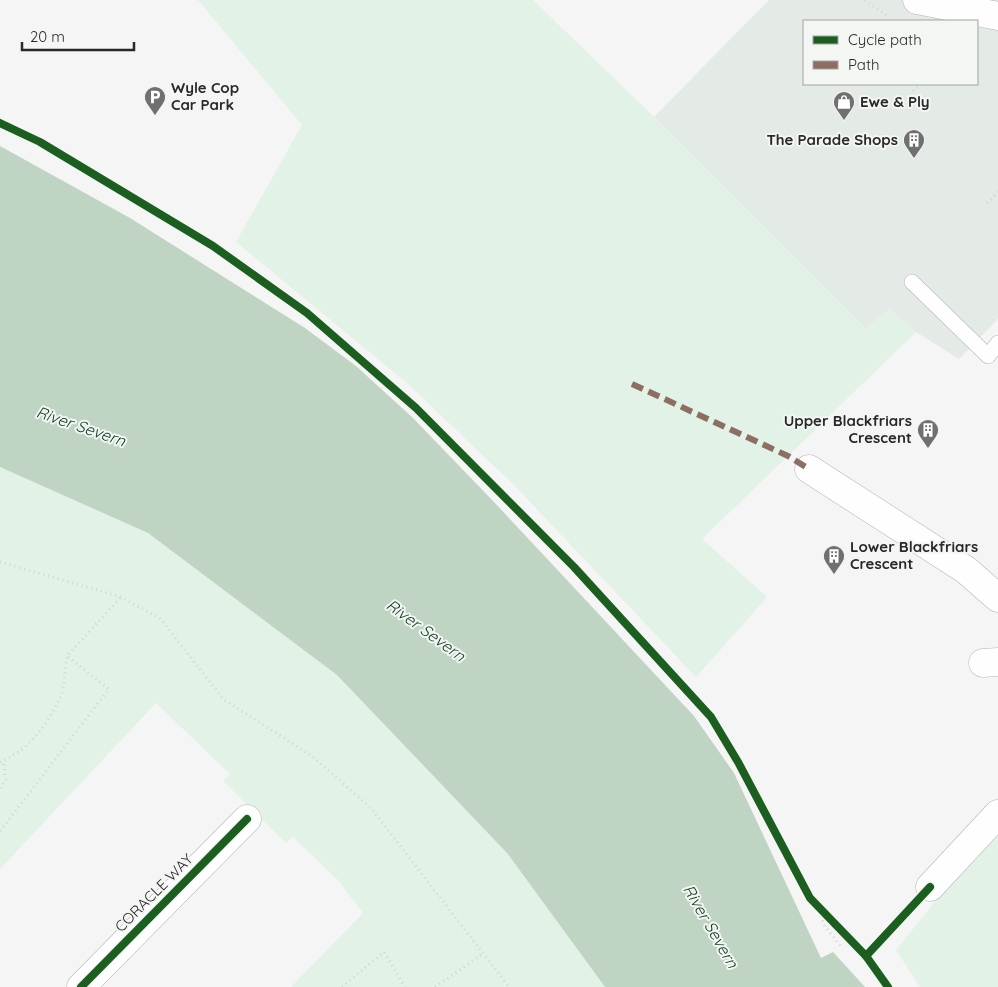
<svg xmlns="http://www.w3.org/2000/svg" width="998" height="987" viewBox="0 0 998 987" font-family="Quicksand,sans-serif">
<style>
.built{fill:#e4eae5;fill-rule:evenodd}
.green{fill:#e2f2e6}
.water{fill:#c0d4c4}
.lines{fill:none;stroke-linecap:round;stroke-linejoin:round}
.service-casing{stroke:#b5b5b5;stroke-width:16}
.minor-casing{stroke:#b5b5b5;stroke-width:29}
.path{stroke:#d4d5d4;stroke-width:3;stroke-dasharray:1 4;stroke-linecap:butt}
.service{stroke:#fdfefd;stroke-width:15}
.minor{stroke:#fdfefd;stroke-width:28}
.quiet{stroke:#8d6e63;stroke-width:6;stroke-dasharray:12 6;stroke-linecap:butt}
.cycleway-casing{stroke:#f3f6f3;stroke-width:11}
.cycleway{stroke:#1b5e20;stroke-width:8}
.labels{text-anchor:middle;stroke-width:4;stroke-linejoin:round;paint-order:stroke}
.poi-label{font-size:15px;font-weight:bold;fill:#282928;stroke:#f3f6f3;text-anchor:start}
.street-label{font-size:15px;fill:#282928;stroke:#f3f6f3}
.water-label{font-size:16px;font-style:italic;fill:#0f3e20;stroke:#f3f6f3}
</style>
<rect width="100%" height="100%" fill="#f4f5f4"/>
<!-- built -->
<path class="built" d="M 769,0 L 998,0 L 998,319 L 959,359 L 916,332 L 889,309 L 866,329 L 654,117 ZM 804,21 L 977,21 L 977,84 L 804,84 Z"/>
<!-- green -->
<g class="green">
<path d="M 198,0 L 533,0 L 654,117 L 866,329 L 889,309 L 916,332 L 702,539 L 767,597 L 696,677 L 514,485 L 407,383 L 236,242 L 302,125 Z"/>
<path d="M 0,467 L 148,533 L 337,675 L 507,853 L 605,987 L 291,987 L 363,913 L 338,880 L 293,837 L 286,843 L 223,781 L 230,774 L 156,703 L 0,869 Z"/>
<path d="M 998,832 L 998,987 L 920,987 L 896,950 L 935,902 Z"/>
</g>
<!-- water -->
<path class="water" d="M 0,146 L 130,218 L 305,328 L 356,366 L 413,418 L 494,502 L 694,716 L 734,773 L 821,958 L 833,952 L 865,987 L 605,987 L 507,853 L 337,675 L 148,533 L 0,467 Z"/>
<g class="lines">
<!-- service casing -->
<g class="service-casing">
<path id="service" d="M 912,282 L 988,356 L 998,343"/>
</g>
<!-- minor casing -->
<g class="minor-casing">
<g id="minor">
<path d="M 917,0 L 998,16"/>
<path d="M 809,469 L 966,570 L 998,598"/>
<path d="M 983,663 L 998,662"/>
<path d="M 930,887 L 998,814"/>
<path d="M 81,987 L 247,819"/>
</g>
</g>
<!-- path -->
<g class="path">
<path d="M 865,0 L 887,16"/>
<path d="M 913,91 L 921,84"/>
<path d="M 987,203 L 998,192"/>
<path d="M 0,562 L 121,597 L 161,619 L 223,699 L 312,756 L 371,808 L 509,987"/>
<path d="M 0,762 C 27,752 48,724 60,698 C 65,687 65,669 67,656"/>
<path d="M 0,788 L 6,780 L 3,761"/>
<path d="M 0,831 L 109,689 L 67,656 L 121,597"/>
<path d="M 818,906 L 824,925 L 842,948"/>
<path d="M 342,987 L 384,952 L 405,987"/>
<path d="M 435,987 L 484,953"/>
</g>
<!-- service -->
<use href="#service" class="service"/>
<!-- minor -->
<use href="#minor" class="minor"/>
<!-- quiet -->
<path class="quiet" d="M 632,384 L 788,456 L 809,469"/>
<!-- cycleway casing -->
<g class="cycleway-casing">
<g id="cycleway">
<path d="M 0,123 L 40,142 L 213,246 L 307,313 L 416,408 L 574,567 L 711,717 L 738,762 L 810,898 L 866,956 L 888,987"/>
<path d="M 866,956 L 930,887"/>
<path d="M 81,987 L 247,819"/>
</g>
</g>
<!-- cycleway -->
<use href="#cycleway" class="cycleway"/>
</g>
<!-- icons -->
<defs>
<g id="parking-pin" transform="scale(1.125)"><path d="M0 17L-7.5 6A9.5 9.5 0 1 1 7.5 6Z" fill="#6f706f" stroke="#f3f6f3"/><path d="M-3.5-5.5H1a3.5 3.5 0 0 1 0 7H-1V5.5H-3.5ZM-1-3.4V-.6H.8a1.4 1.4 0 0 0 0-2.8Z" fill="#fff"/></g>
<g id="shop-pin" transform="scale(1.125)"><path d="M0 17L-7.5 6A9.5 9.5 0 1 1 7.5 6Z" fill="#6f706f" stroke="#f3f6f3"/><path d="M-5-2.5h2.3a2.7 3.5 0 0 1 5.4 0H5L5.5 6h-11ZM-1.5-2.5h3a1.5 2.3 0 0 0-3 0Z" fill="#fff"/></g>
<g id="building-pin" transform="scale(1.125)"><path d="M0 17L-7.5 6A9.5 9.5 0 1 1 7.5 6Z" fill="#6f706f" stroke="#f3f6f3"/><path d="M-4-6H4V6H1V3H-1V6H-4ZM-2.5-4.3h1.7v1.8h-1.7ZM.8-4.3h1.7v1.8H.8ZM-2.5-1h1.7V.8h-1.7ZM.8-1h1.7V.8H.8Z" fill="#fff"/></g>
</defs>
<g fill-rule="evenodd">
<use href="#parking-pin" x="155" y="97"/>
<use href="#shop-pin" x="844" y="102"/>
<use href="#building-pin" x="914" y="140"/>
<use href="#building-pin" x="928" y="430"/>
<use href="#building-pin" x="834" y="556"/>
</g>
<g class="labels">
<!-- poi labels -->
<g class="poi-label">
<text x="171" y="93">Wyle Cop<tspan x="171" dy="17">Car Park</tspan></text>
<text x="860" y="107">Ewe &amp; Ply</text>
<text x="898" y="145" text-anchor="end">The Parade Shops</text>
<text x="912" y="426" text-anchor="end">Upper Blackfriars<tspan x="912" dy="17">Crescent</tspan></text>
<text x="850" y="552">Lower Blackfriars<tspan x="850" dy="17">Crescent</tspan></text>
</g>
<!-- street labels -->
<g class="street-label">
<text transform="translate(154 893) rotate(-45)" y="5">CORACLE WAY</text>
</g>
<!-- water labels -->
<g class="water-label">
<text transform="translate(81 426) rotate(19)" y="6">River Severn</text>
<text transform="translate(426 630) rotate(36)" y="6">River Severn</text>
<text transform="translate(711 926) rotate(60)" y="6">River Severn</text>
</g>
</g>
<!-- legend -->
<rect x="803" y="20" width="175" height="65" fill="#f3f6f3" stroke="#a2a4a2"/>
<rect x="813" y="36" width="25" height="8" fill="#1b5e20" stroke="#a2a4a2"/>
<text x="848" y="45" font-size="15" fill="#282928">Cycle path</text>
<rect x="813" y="61" width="25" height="8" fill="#8d6e63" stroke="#a2a4a2"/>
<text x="848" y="70" font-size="15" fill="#282928">Path</text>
<!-- scale -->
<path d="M22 42v8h112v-8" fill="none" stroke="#282928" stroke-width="2.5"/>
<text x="30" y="42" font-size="15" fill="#282928" stroke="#f3f6f3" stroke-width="4" paint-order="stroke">20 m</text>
</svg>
